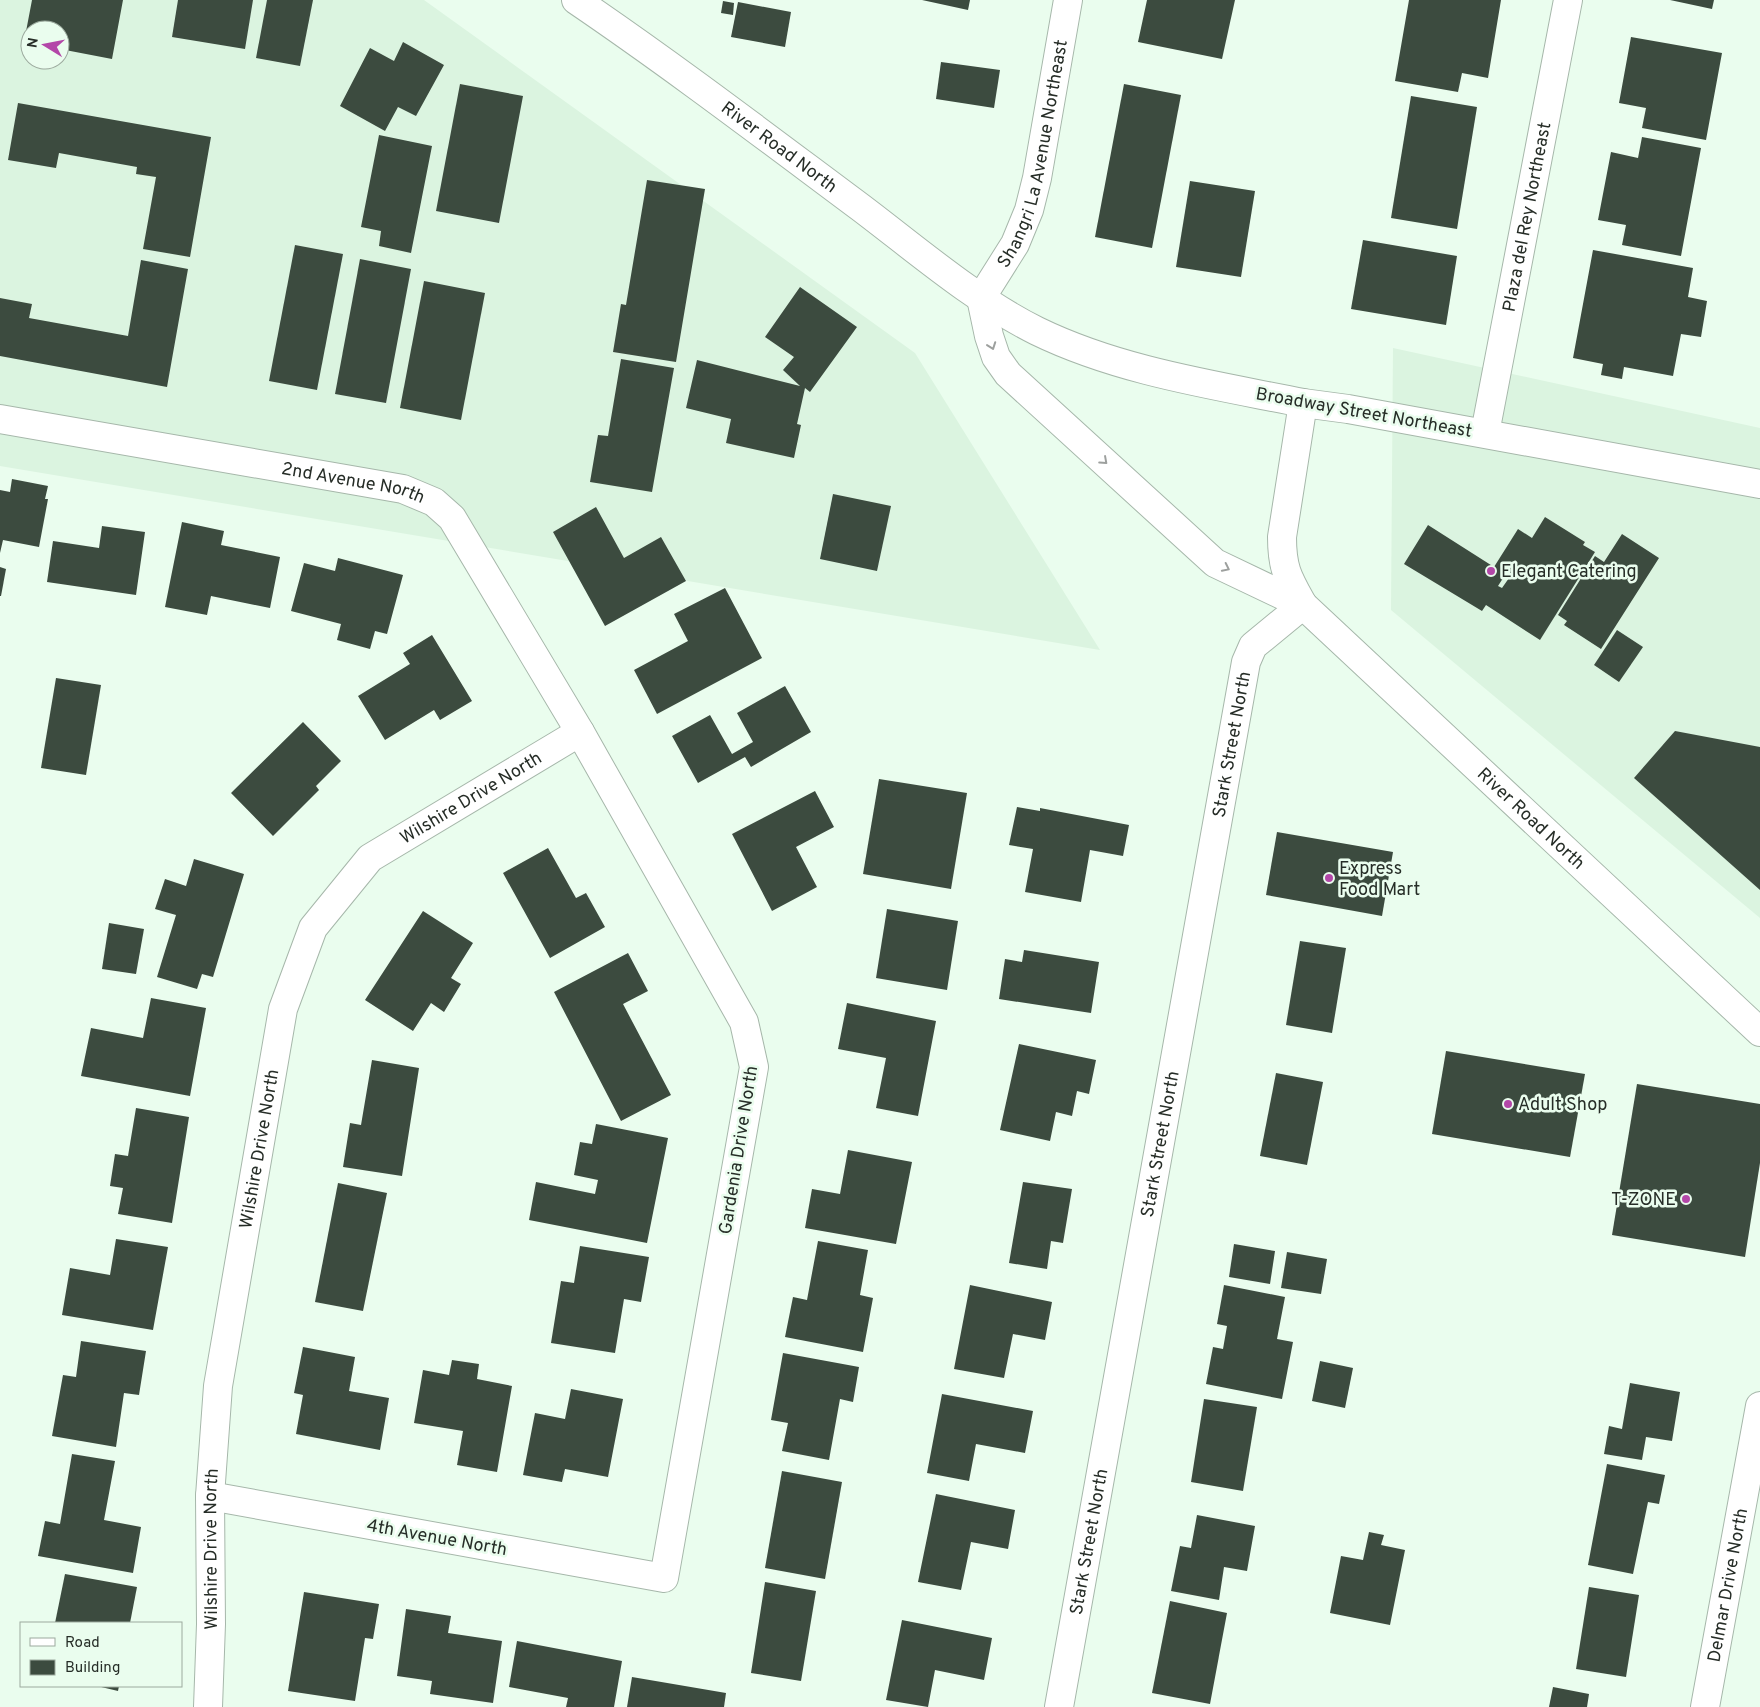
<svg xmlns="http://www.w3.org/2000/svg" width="1760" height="1707" viewBox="0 0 1760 1707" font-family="Overpass,sans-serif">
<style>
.built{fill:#dbf4e0;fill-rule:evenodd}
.building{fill:#3c4b3f;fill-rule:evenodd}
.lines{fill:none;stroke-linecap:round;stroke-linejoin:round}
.minor-casing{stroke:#a6b7aa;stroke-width:30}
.secondary-casing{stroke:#a6b7aa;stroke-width:30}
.primary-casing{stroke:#a6b7aa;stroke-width:30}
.minor{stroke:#fff;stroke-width:28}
.secondary{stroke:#fff;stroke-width:28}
.primary{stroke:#fff;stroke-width:28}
.oneway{stroke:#9da09e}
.poi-dot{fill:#b347a8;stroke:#eafdee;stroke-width:2}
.labels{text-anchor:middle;stroke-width:5;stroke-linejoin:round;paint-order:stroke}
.street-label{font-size:18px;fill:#262d27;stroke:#eafdee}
.poi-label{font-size:18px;fill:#262d27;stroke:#eafdee;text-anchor:start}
</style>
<rect width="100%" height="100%" fill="#eafdee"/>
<!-- built -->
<g class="built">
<path d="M 0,0 L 424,0 L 915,353 L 1100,650 L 0,466 ZM 30,30 L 60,30 L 60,60 L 30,60 Z"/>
<path d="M 1393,348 L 1760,428 L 1760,918 L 1391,610 Z"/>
</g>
<!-- building -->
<g class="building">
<path d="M 32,0 L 123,0 L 112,59 L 60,49 L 60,30 L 30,30 L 30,43 L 24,42 Z"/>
<path d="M 178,0 L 253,0 L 245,49 L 172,37 Z"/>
<path d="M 267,0 L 313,0 L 300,66 L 256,58 Z"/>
<path d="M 922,0 L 970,0 L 968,10 Z"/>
<path d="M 1147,0 L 1235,0 L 1222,59 L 1138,42 Z"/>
<path d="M 1409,0 L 1501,0 L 1488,78 L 1462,73 L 1458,92 L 1395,81 Z"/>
<path d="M 1670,0 L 1714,0 L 1712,9 Z"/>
<path d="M 723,1 L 734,3 L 733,15 L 721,13 Z"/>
<path d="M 738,2 L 791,12 L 785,47 L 731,37 Z"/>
<path d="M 1631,37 L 1722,53 L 1706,140 L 1642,128 L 1646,108 L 1619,103 Z"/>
<path d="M 403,42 L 444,65 L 416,116 L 398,107 L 385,131 L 340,106 L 370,48 L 394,61 Z"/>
<path d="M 941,62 L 1000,70 L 994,108 L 936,99 Z"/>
<path d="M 460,84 L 523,96 L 499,223 L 436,211 Z"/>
<path d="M 1124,84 L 1181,95 L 1152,248 L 1095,237 Z"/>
<path d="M 1411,96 L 1477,107 L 1457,229 L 1391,218 Z"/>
<path d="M 18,103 L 211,137 L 190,257 L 143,249 L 156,177 L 136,174 L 137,167 L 59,153 L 56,168 L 8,160 Z"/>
<path d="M 379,135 L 432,146 L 411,253 L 379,246 L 381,231 L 361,227 Z"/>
<path d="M 1642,137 L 1701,148 L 1681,256 L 1622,245 L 1626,225 L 1598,220 L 1611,152 L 1638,158 Z"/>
<path d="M 647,180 L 705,189 L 676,362 L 613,352 L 621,304 L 626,305 Z"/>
<path d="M 1190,181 L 1255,191 L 1241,277 L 1176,267 Z"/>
<path d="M 1363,240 L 1457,256 L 1446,325 L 1351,309 Z"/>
<path d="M 295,245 L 343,254 L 317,390 L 269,381 Z"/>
<path d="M 1593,250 L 1693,268 L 1688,297 L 1707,301 L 1701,337 L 1681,334 L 1673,376 L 1624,367 L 1622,379 L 1601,375 L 1603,364 L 1573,358 Z"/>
<path d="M 360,259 L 411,269 L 386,403 L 335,394 Z"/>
<path d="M 141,260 L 188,269 L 167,387 L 0,356 L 0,298 L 32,304 L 29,318 L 128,336 Z"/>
<path d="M 424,281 L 485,293 L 461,420 L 400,408 Z"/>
<path d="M 800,287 L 857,327 L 810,392 L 805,388 L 797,424 L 801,425 L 794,458 L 726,443 L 731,419 L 686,408 L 697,360 L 800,386 L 783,370 L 794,357 L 765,337 Z"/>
<path d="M 621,359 L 674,368 L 652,492 L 590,482 L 598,435 L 608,436 Z"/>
<path d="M 12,479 L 48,486 L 45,499 L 48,499 L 39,547 L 3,540 L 0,553 L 0,490 L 10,492 Z"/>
<path d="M 833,494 L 891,506 L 877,571 L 820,559 Z"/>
<path d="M 596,507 L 624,558 L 661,537 L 686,581 L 605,626 L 553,532 Z"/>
<path d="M 1545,517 L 1585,542 L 1583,545 L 1595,552 L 1540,640 L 1486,605 L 1482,611 L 1404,564 L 1428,525 L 1494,567 L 1518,529 L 1532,538 ZM 1505,575 L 1509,578 L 1502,588 L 1498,586 Z"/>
<path d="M 182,522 L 224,531 L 221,545 L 280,557 L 270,608 L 211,596 L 207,615 L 165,607 Z"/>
<path d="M 102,526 L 145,532 L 136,595 L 47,582 L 53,541 L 99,548 Z"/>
<path d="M 1622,534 L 1659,558 L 1601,649 L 1564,625 L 1567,621 L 1558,615 L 1595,556 L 1604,562 Z"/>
<path d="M 338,558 L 403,575 L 387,634 L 375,631 L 370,649 L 337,640 L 341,624 L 291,611 L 304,563 L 335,571 Z"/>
<path d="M 0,567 L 6,569 L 1,596 L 0,596 Z"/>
<path d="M 725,588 L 762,658 L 657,714 L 634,670 L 688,641 L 674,614 Z"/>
<path d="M 1617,630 L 1643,647 L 1619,682 L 1594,665 Z"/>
<path d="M 432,635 L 472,701 L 440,720 L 434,710 L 385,740 L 358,696 L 410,664 L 403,653 Z"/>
<path d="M 56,678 L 101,685 L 86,775 L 41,768 Z"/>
<path d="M 785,686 L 811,732 L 751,767 L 745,757 L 698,783 L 672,736 L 710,715 L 732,754 L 753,742 L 737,713 Z"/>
<path d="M 303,722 L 341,761 L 316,786 L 319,790 L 273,836 L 231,793 Z"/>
<path d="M 1675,731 L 1760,747 L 1760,890 L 1634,778 Z"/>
<path d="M 879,779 L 967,793 L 951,889 L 863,874 Z"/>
<path d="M 815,791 L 834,827 L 796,847 L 817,887 L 772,911 L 732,834 Z"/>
<path d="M 1017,807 L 1040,811 L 1040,808 L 1129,825 L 1123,856 L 1090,850 L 1081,902 L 1025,892 L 1033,849 L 1009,845 Z"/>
<path d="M 1277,832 L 1393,852 L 1382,916 L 1266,895 Z"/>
<path d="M 548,848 L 576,898 L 586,893 L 605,927 L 550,958 L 503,873 Z"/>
<path d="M 194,859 L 244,874 L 213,977 L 202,974 L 197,989 L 157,977 L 176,915 L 155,909 L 165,879 L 186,886 Z"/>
<path d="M 887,909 L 958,921 L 947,990 L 876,978 Z"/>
<path d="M 423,911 L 473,943 L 451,978 L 461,984 L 444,1012 L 431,1003 L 413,1031 L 365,1000 Z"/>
<path d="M 109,923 L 144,929 L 136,974 L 102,969 Z"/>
<path d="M 1300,941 L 1346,948 L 1332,1033 L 1286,1025 Z"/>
<path d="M 1024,950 L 1099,962 L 1091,1013 L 999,999 L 1005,959 L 1022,962 Z"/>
<path d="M 628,953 L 648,991 L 623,1004 L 671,1095 L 621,1121 L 554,992 Z"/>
<path d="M 151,998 L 206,1008 L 190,1096 L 81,1076 L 91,1028 L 143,1038 Z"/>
<path d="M 847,1003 L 936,1021 L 918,1116 L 876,1108 L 886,1058 L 838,1049 Z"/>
<path d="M 1019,1044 L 1096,1060 L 1089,1094 L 1077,1091 L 1072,1116 L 1056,1112 L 1050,1141 L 1000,1130 Z"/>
<path d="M 1446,1051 L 1585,1074 L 1570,1157 L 1432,1134 Z"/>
<path d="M 372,1060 L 419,1068 L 402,1176 L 343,1167 L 350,1123 L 361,1125 Z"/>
<path d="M 1276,1073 L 1323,1082 L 1307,1165 L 1260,1156 Z"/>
<path d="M 1637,1084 L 1760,1104 L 1760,1163 L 1745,1257 L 1612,1235 Z"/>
<path d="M 136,1108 L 189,1117 L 172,1223 L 118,1214 L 123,1188 L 110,1186 L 115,1154 L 128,1156 Z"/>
<path d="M 596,1124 L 668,1138 L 647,1243 L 529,1220 L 536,1182 L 595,1194 L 598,1180 L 574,1175 L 580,1142 L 592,1144 Z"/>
<path d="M 848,1150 L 912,1162 L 896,1244 L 805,1228 L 812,1189 L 840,1194 Z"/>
<path d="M 1023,1182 L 1072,1189 L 1063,1243 L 1051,1241 L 1047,1269 L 1009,1263 Z"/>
<path d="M 338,1183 L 387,1193 L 363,1311 L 315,1302 Z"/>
<path d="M 116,1239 L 168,1247 L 153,1330 L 62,1315 L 70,1268 L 110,1275 Z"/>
<path d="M 818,1241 L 868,1250 L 860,1295 L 873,1298 L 863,1352 L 785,1337 L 793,1297 L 807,1300 Z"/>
<path d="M 1234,1244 L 1275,1251 L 1270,1284 L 1229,1277 Z"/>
<path d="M 580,1246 L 649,1257 L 641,1302 L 624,1299 L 615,1353 L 551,1343 L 561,1281 L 574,1283 Z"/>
<path d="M 1287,1252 L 1327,1259 L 1321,1294 L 1281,1288 Z"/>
<path d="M 970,1285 L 1052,1302 L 1045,1340 L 1013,1334 L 1004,1378 L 954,1369 Z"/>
<path d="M 1224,1285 L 1285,1297 L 1277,1339 L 1293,1342 L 1282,1399 L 1206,1384 L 1213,1347 L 1223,1349 L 1227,1326 L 1217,1324 Z"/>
<path d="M 81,1341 L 146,1351 L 139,1395 L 124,1393 L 116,1447 L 52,1436 L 63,1375 L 76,1377 Z"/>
<path d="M 303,1347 L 355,1357 L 349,1391 L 389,1398 L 380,1450 L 296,1434 L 303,1395 L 294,1393 Z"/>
<path d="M 783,1353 L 859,1367 L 853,1402 L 840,1399 L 829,1460 L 782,1451 L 788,1423 L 771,1420 Z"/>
<path d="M 452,1360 L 479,1364 L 477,1379 L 512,1386 L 497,1472 L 457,1465 L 463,1431 L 414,1423 L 423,1370 L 449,1375 Z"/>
<path d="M 1320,1361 L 1353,1368 L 1345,1408 L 1312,1401 Z"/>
<path d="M 1630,1383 L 1680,1392 L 1672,1441 L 1646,1437 L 1642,1460 L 1604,1454 L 1609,1426 L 1622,1429 Z"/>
<path d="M 571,1389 L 623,1399 L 608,1477 L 565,1469 L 562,1482 L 523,1475 L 535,1413 L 565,1419 Z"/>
<path d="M 942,1394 L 1033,1411 L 1025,1453 L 976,1444 L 969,1481 L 927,1473 Z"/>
<path d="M 1204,1399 L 1257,1407 L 1243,1491 L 1191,1482 Z"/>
<path d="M 72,1454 L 115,1461 L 104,1520 L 141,1527 L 133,1573 L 38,1556 L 45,1521 L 60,1524 Z"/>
<path d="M 1607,1464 L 1665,1475 L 1659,1504 L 1648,1502 L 1633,1574 L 1588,1565 Z"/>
<path d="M 782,1471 L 842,1482 L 825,1579 L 765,1568 Z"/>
<path d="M 936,1494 L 1015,1510 L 1008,1549 L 971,1542 L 961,1590 L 918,1582 Z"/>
<path d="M 1197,1515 L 1255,1526 L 1247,1571 L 1224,1567 L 1219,1600 L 1171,1591 L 1180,1546 L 1191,1548 Z"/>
<path d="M 1369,1532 L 1384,1535 L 1381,1545 L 1405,1550 L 1390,1625 L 1330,1613 L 1341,1556 L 1363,1560 Z"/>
<path d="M 65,1574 L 137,1587 L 130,1623 L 55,1623 Z"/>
<path d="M 765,1582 L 816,1591 L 801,1681 L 751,1673 Z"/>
<path d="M 1589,1587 L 1639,1595 L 1626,1677 L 1576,1669 Z"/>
<path d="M 304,1592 L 379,1604 L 373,1639 L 365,1638 L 355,1701 L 288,1691 Z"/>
<path d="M 1170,1601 L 1227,1613 L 1210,1704 L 1152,1693 Z"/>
<path d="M 406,1609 L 451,1616 L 448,1633 L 502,1641 L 493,1703 L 430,1694 L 432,1681 L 397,1676 Z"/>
<path d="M 902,1620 L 992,1638 L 984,1680 L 935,1670 L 928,1707 L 886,1700 Z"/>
<path d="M 517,1641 L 622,1661 L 614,1707 L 566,1707 L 568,1698 L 509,1687 Z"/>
<path d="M 632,1677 L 726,1693 L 724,1707 L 627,1707 Z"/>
<path d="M 97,1686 L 119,1686 L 118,1691 Z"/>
<path d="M 1553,1687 L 1589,1694 L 1587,1707 L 1549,1707 Z"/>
</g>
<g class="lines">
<!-- minor casing -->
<g class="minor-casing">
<g id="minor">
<path id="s1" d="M 981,298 L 1015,244 L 1029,210 L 1037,178 L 1068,0"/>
<path id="s2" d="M 0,419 L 403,489 L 434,502 L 452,518 L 580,732 L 744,1022 L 754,1067 L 664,1578 L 210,1496"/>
<path id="s3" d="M 1485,433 L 1568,0"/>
<path id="s4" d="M 208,1707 L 211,1624 L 210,1496 L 218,1386 L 283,1009 L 313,928 L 370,858 L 580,732"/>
<path id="s5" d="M 1059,1707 L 1246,662 L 1253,646 L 1303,605"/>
<path id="s6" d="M 1705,1707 L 1760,1406"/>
</g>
</g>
<!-- secondary casing -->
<g class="secondary-casing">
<path id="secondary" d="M 1303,403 L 1348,409 L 1760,484"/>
</g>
<!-- primary casing -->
<g class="primary-casing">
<g id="primary">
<path id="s7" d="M 576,0 C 673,66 766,137 860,207 C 917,250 973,299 1037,331 C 1119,371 1214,385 1303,403 L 1282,537 C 1282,569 1288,578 1303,605"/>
<path id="s8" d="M 981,298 L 989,336 L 996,357 L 1008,374 L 1215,563 L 1303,605 L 1760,1032"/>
</g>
</g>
<!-- minor -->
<use href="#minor" class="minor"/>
<!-- secondary -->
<use href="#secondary" class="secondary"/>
<!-- primary -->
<use href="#primary" class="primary"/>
</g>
<!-- one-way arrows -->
<defs><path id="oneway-chevron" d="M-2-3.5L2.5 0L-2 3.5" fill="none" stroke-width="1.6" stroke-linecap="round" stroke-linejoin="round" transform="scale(1.25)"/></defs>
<g class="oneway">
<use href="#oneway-chevron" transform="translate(992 346) rotate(70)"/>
<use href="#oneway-chevron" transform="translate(1104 461) rotate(42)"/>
<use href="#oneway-chevron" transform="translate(1226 568) rotate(26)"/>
</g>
<!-- markers -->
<g class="poi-dot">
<circle cx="1491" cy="571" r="5"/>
<circle cx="1329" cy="878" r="5"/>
<circle cx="1508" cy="1104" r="5"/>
<circle cx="1686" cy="1199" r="5"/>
</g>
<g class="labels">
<!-- street labels -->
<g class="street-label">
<text dy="6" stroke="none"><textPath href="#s7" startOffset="251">River Road North</textPath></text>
<text dy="6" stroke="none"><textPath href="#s1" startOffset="156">Shangri La Avenue Northeast</textPath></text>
<text dy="6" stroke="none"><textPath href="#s3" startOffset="220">Plaza del Rey Northeast</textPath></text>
<text transform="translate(1364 412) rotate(10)" y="6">Broadway Street Northeast</text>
<text dy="6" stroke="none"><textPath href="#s2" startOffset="359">2nd Avenue North</textPath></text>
<text dy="6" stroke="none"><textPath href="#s5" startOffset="978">Stark Street North</textPath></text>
<text dy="6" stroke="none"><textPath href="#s4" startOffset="998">Wilshire Drive North</textPath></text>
<text dy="6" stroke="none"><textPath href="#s8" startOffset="772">River Road North</textPath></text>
<text dy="6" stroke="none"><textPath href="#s5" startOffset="572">Stark Street North</textPath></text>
<text dy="6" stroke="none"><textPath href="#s4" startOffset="562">Wilshire Drive North</textPath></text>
<text transform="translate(738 1150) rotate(-81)" y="6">Gardenia Drive North</text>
<text transform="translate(437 1537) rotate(10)" y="6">4th Avenue North</text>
<text dy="6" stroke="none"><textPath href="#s5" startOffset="168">Stark Street North</textPath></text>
<text dy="6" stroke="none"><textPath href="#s4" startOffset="158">Wilshire Drive North</textPath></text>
<text dy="6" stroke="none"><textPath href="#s6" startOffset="124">Delmar Drive North</textPath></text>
</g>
<!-- poi labels -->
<g class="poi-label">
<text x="1501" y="577">Elegant Catering</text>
<text x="1339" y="874">Express<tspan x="1339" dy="21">Food Mart</tspan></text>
<text x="1518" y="1110">Adult Shop</text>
<text x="1676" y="1205" text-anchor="end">T-ZONE</text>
</g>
</g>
<!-- legend -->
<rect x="20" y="1622" width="162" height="65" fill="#eafdee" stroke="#9caa9e"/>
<rect x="30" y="1638" width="25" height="8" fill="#ffffff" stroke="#9caa9e"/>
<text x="65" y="1647" font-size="15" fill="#262d27">Road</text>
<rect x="30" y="1660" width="25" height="15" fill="#3c4b3f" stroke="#9caa9e"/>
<text x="65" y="1672" font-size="15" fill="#262d27">Building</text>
<!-- north arrow -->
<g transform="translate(45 45) rotate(280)"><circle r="24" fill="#eafdee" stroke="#9caa9e"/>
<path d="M0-4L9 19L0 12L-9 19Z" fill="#b347a8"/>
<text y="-8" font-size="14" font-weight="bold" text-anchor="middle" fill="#262d27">N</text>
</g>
</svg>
